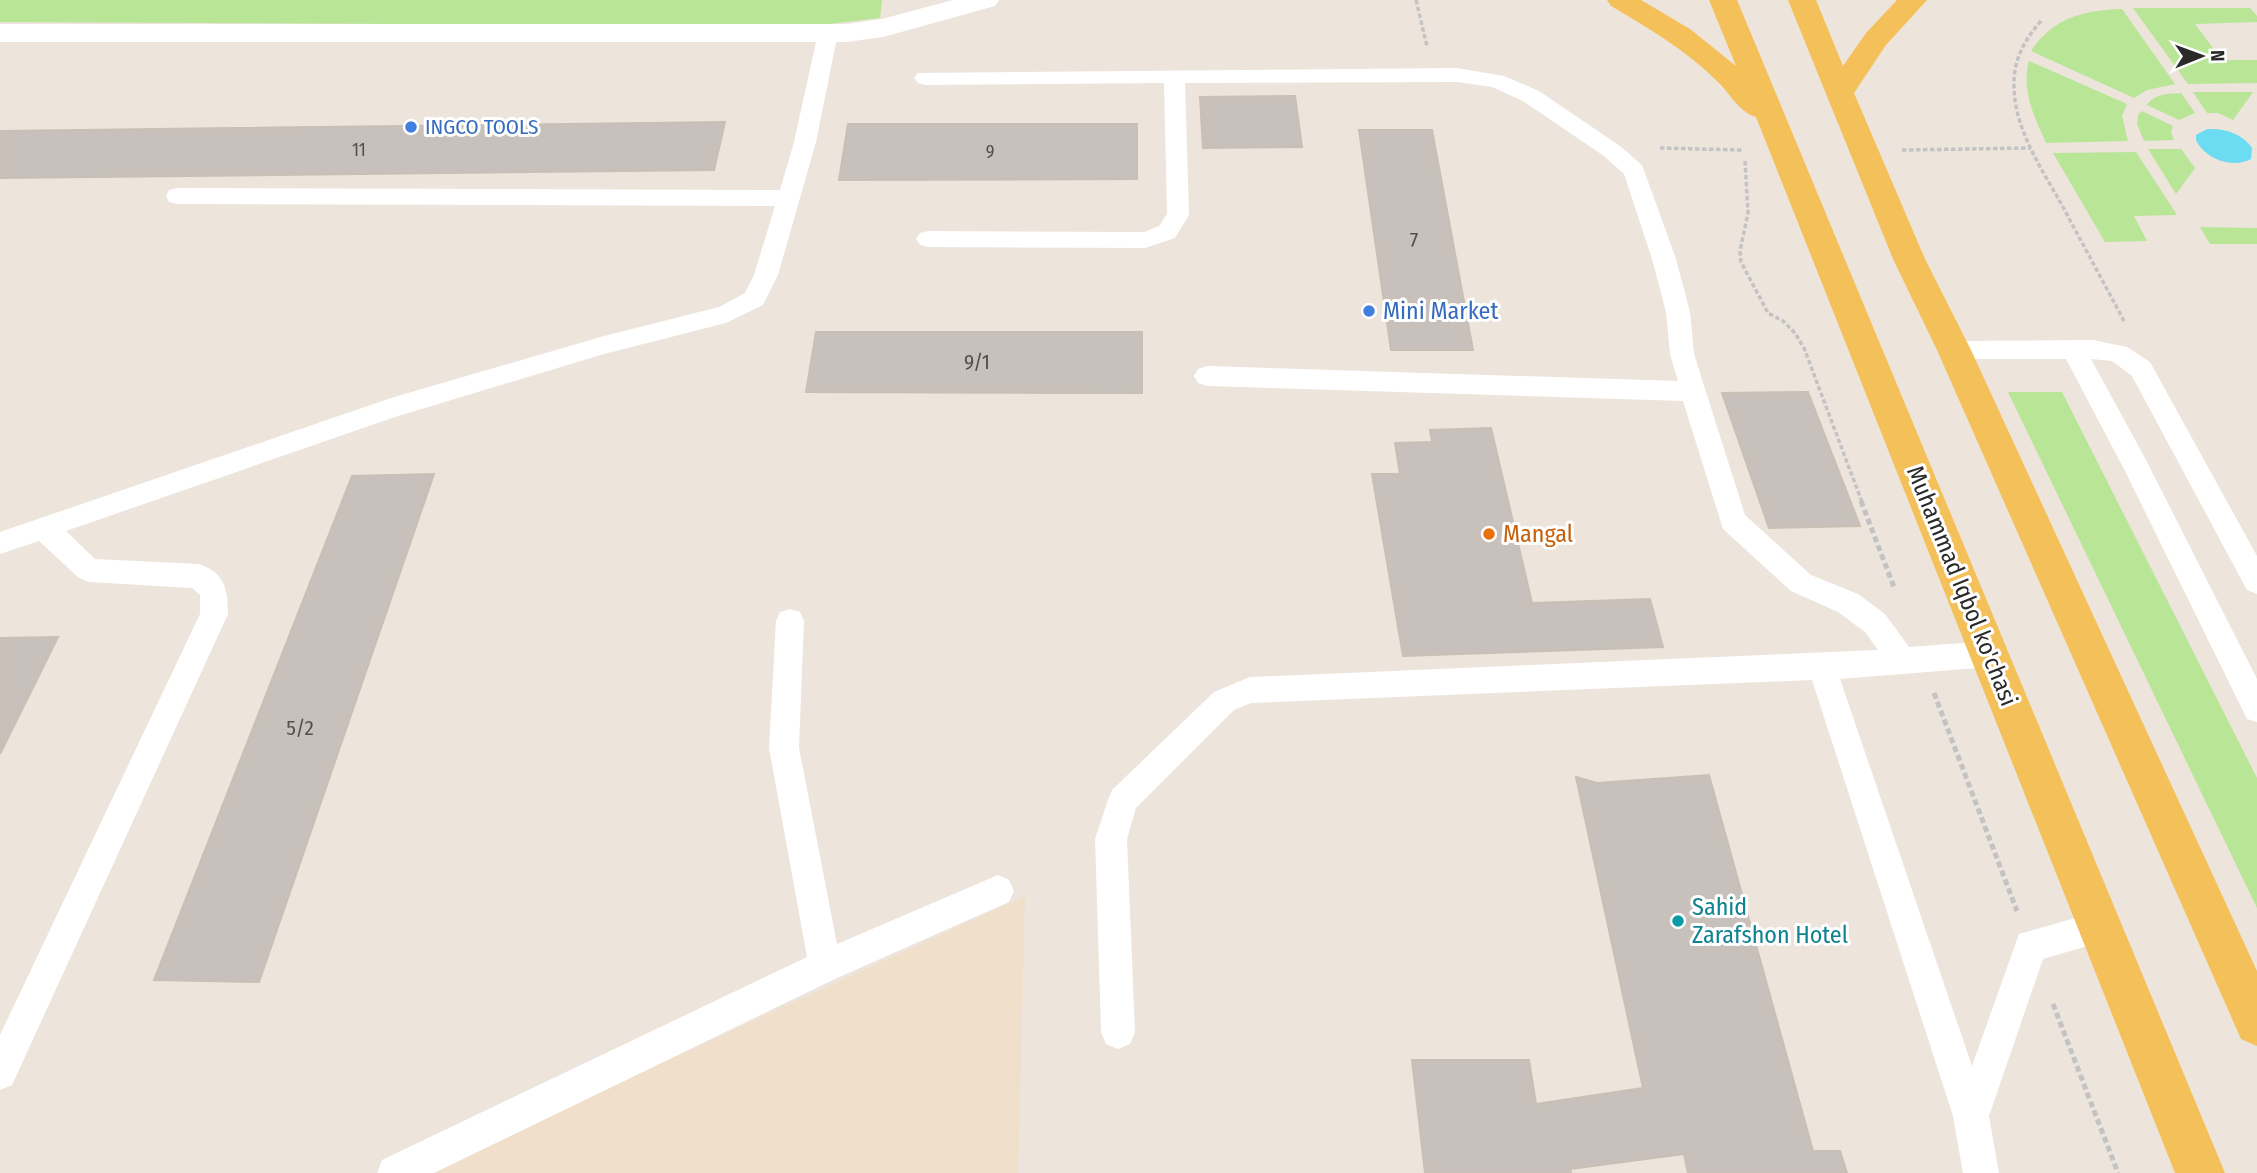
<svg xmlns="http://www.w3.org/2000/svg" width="2257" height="1173" viewBox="0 0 2257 1173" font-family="'Fira Sans Condensed',sans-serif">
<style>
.education{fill:#efdfcb}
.green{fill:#b9e597}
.water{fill:#6cdcf2}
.building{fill:#c8c1bb;stroke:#c8bfb5;stroke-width:2}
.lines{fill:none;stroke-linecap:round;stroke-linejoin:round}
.path-far1{stroke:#c3c3c3;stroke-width:3.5;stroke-dasharray:4.5 2.5;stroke-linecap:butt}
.path{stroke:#c3c3c3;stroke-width:5;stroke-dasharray:6 3.5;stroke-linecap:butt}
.service{fill:#fff;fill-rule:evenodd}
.minor{fill:#fff;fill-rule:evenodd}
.primary{fill:#f4c059;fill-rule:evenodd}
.shop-dot{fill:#3f7fe0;stroke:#fff;stroke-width:2.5}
.food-dot{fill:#e8710a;stroke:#fff;stroke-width:2.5}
.culture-dot{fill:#0f9aa8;stroke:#fff;stroke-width:2.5}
.labels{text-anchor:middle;stroke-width:6;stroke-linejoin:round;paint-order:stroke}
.far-number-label{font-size:18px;fill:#52504e}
.far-shop-label{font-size:21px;fill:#366cbe;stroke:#fff;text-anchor:start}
.number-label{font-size:21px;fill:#52504e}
.shop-label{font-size:24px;fill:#366cbe;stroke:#fff;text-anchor:start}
.food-label{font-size:24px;fill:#c56008;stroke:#fff;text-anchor:start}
.street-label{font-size:24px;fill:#2a2a2a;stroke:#fff}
.culture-label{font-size:24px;fill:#0d838f;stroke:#fff;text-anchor:start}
</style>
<rect width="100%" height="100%" fill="#ede4dc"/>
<!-- education -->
<path class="education" d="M 1025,896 L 1018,1173 L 422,1173 Z"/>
<!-- green -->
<g class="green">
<path d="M 0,0 L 882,0 L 880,18 L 812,26 L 0,22 Z"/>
<path d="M 2133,8 L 2250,8 L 2257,16 L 2257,22 L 2195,24 L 2222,60 L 2257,60 L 2257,83 L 2188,84 Z"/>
<path d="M 2122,9 L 2175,84 L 2147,90 L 2134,98 L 2031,51 C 2053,18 2083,10 2122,9 Z"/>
<path d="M 2029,61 L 2127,104 L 2122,116 L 2128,141 L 2046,143 C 2034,116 2021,90 2029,61 Z"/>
<path d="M 2193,92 L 2253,92 L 2233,120 L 2218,113 L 2207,113 Z"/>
<path d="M 2181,93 L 2195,113 L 2179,120 L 2147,105 C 2155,93 2169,94 2181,93 Z"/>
<path d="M 2142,111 L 2173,126 L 2171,132 L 2174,140 L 2144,141 L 2137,124 L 2138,115 Z"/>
<path d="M 2148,149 L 2181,149 L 2195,168 L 2176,194 Z"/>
<path d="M 2136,152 L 2177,215 L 2134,216 L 2147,241 L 2105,242 L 2053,153 Z"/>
<path d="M 2200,227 L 2257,228 L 2257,244 L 2210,244 Z"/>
<path d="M 2008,392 L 2062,392 L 2257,778 L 2257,908 Z"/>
</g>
<!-- water -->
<path class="water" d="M 2207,129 C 2224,128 2242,133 2252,148 L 2251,159 C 2232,169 2205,159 2196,140 L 2196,135 Z"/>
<!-- building -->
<g class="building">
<path d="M 1295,96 L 1302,147 L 1203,148 L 1200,97 Z"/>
<path d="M 725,122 L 714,170 L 0,178 L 0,131 Z"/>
<path d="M 848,124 L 1137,124 L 1137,179 L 839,180 Z"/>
<path d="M 1359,130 L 1432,130 L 1473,350 L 1391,350 Z"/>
<path d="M 816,332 L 1142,332 L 1142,393 L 806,392 Z"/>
<path d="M 1808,392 L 1860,526 L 1769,528 L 1722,393 Z"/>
<path d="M 1491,428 L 1532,603 L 1650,599 L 1663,647 L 1403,656 L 1372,474 L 1400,474 L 1395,443 L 1432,442 L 1430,430 Z"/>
<path d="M 434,474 L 259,982 L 154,980 L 352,476 Z"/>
<path d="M 58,637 L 0,754 L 0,638 Z"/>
<path d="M 1709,775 L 1813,1151 L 1840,1151 L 1847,1173 L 1688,1173 L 1684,1154 L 1570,1169 L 1571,1173 L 1425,1173 L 1412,1060 L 1529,1060 L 1536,1104 L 1643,1088 L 1576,777 L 1597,783 Z"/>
</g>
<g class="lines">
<!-- path-far1 -->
<g class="path-far1">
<path d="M 1416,0 L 1427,46"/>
<path d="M 2041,21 C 2025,39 2014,59 2014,83 C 2013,128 2042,169 2063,207 C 2083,245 2104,283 2124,321"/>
<path d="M 1660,148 L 1742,150"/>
<path d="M 1902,150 L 2031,148"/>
<path d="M 1745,161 L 1748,213 L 1740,251 L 1741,262 L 1768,313 L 1783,321 L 1795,333 L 1804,348 L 1862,502"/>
</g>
<!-- path -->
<g class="path">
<path d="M 1861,501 L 1895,590"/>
<path d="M 1934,693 L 2017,911"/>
<path d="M 2053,1004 L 2118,1173"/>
</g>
<!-- service -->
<g class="service">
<path d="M 828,27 L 835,28 L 838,33 L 816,142 L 778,275 L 763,305 L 726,323 L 604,354 L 395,417 L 66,531 L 95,559 L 199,564 C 225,573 228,589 228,614 L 12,1085 L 0,1090 L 0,1035 L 200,614 L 200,595 L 192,588 L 89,582 L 79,578 L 39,541 L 0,554 L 0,532 L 391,398 L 604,336 L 719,307 L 745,293 L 754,275 L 775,206 L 177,204 L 169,202 L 166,196 L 169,190 L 177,188 L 780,190 L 794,142 L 818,33 L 821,28 Z"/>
<path d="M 1457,68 L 1504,76 L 1539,91 L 1620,146 L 1642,165 L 1676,259 L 1690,312 L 1694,354 L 1745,515 L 1811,575 L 1858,594 L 1885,614 L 1909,647 L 1990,641 L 2000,645 L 2004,654 L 2000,663 L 1990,667 L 1840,679 L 1972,1066 L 2019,934 L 2100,911 L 2112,915 L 2116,927 L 2112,939 L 2043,959 L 1989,1116 L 1999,1173 L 1963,1173 L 1953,1116 L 1812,680 L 1251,703 L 1234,710 L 1136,808 L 1127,839 L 1135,1032 L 1130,1044 L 1118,1049 L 1106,1044 L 1101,1032 L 1095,839 L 1108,800 L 1112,790 L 1214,692 L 1250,677 L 1878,650 L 1865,632 L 1838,612 L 1791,591 L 1723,529 L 1683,401 L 1207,386 L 1198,383 L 1194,376 L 1198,369 L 1207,366 L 1678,381 L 1670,354 L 1666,312 L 1652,259 L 1624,174 L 1604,156 L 1523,101 L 1492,87 L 1457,82 L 1185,83 L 1189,215 L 1175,238 L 1145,248 L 928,247 L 920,245 L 916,239 L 920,233 L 928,231 L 1144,232 L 1159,226 L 1167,214 L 1164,83 L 925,85 L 918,83 L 914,78 L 918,73 Z"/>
<path d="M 2093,340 L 2127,347 L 2150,362 L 2257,556 L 2257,594 L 2247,590 L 2132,376 L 2112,361 L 2091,359 L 2145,458 L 2257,679 L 2257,722 L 2247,719 L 2125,471 L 2066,359 L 1954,359 L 1945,357 L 1942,350 L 1945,343 L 1954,341 Z"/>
<path d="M 790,609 L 800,612 L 804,621 L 799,748 L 837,944 L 998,875 L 1009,880 L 1014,891 L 1009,902 L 837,978 L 434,1173 L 377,1173 L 382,1160 L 807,957 L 769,748 L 776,621 L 780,612 Z"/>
</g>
<!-- minor -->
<path class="minor" d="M 953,0 L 999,0 L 995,6 L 883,37 L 847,42 L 0,42 L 0,24 L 847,24 L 882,19 Z"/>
<!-- primary -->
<g class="primary">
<path d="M 1607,0 L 1641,0 L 1690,29 L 1736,66 L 1709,0 L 1737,0 L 2225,1173 L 2175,1173 L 1756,117 C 1741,113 1731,96 1721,85 C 1689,52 1650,29 1611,6 Z"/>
<path d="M 1788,0 L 1816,0 L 1843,66 L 1866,33 L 1897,0 L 1927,0 L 1886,45 L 1854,93 L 1925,259 L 1971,350 L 2257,971 L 2257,1046 L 2241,1039 L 1937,350 L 1893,259 Z"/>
</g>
</g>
<!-- markers -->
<g class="shop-dot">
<circle cx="411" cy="127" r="7"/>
<circle cx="1369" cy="311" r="7"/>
</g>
<circle class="food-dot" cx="1489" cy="534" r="7"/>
<circle class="culture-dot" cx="1678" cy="921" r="7"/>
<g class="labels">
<!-- far-number labels -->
<g class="far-number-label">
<text x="359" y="156">11</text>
<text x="990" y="158">9</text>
</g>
<!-- far-shop labels -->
<g class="far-shop-label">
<text x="425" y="134">INGCO TOOLS</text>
</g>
<!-- number labels -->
<g class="number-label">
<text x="1414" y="247">7</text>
<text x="977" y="369">9/1</text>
<text x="300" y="735">5/2</text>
</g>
<!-- shop labels -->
<g class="shop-label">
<text x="1383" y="319">Mini Market</text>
</g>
<!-- food labels -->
<g class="food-label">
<text x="1503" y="542">Mangal</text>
</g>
<!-- street labels -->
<g class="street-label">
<text transform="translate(1962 586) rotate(68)" y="8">Muhammad Iqbol ko'chasi</text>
</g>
<!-- culture labels -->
<g class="culture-label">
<text x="1692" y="915">Sahid<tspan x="1692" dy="28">Zarafshon Hotel</tspan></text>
</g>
</g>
<!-- north arrow -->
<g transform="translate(2201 56) rotate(89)" stroke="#ffffff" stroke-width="5" paint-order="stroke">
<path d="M0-5L12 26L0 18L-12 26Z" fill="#2a2a2a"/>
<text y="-10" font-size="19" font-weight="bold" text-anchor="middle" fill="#2a2a2a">N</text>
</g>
</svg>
